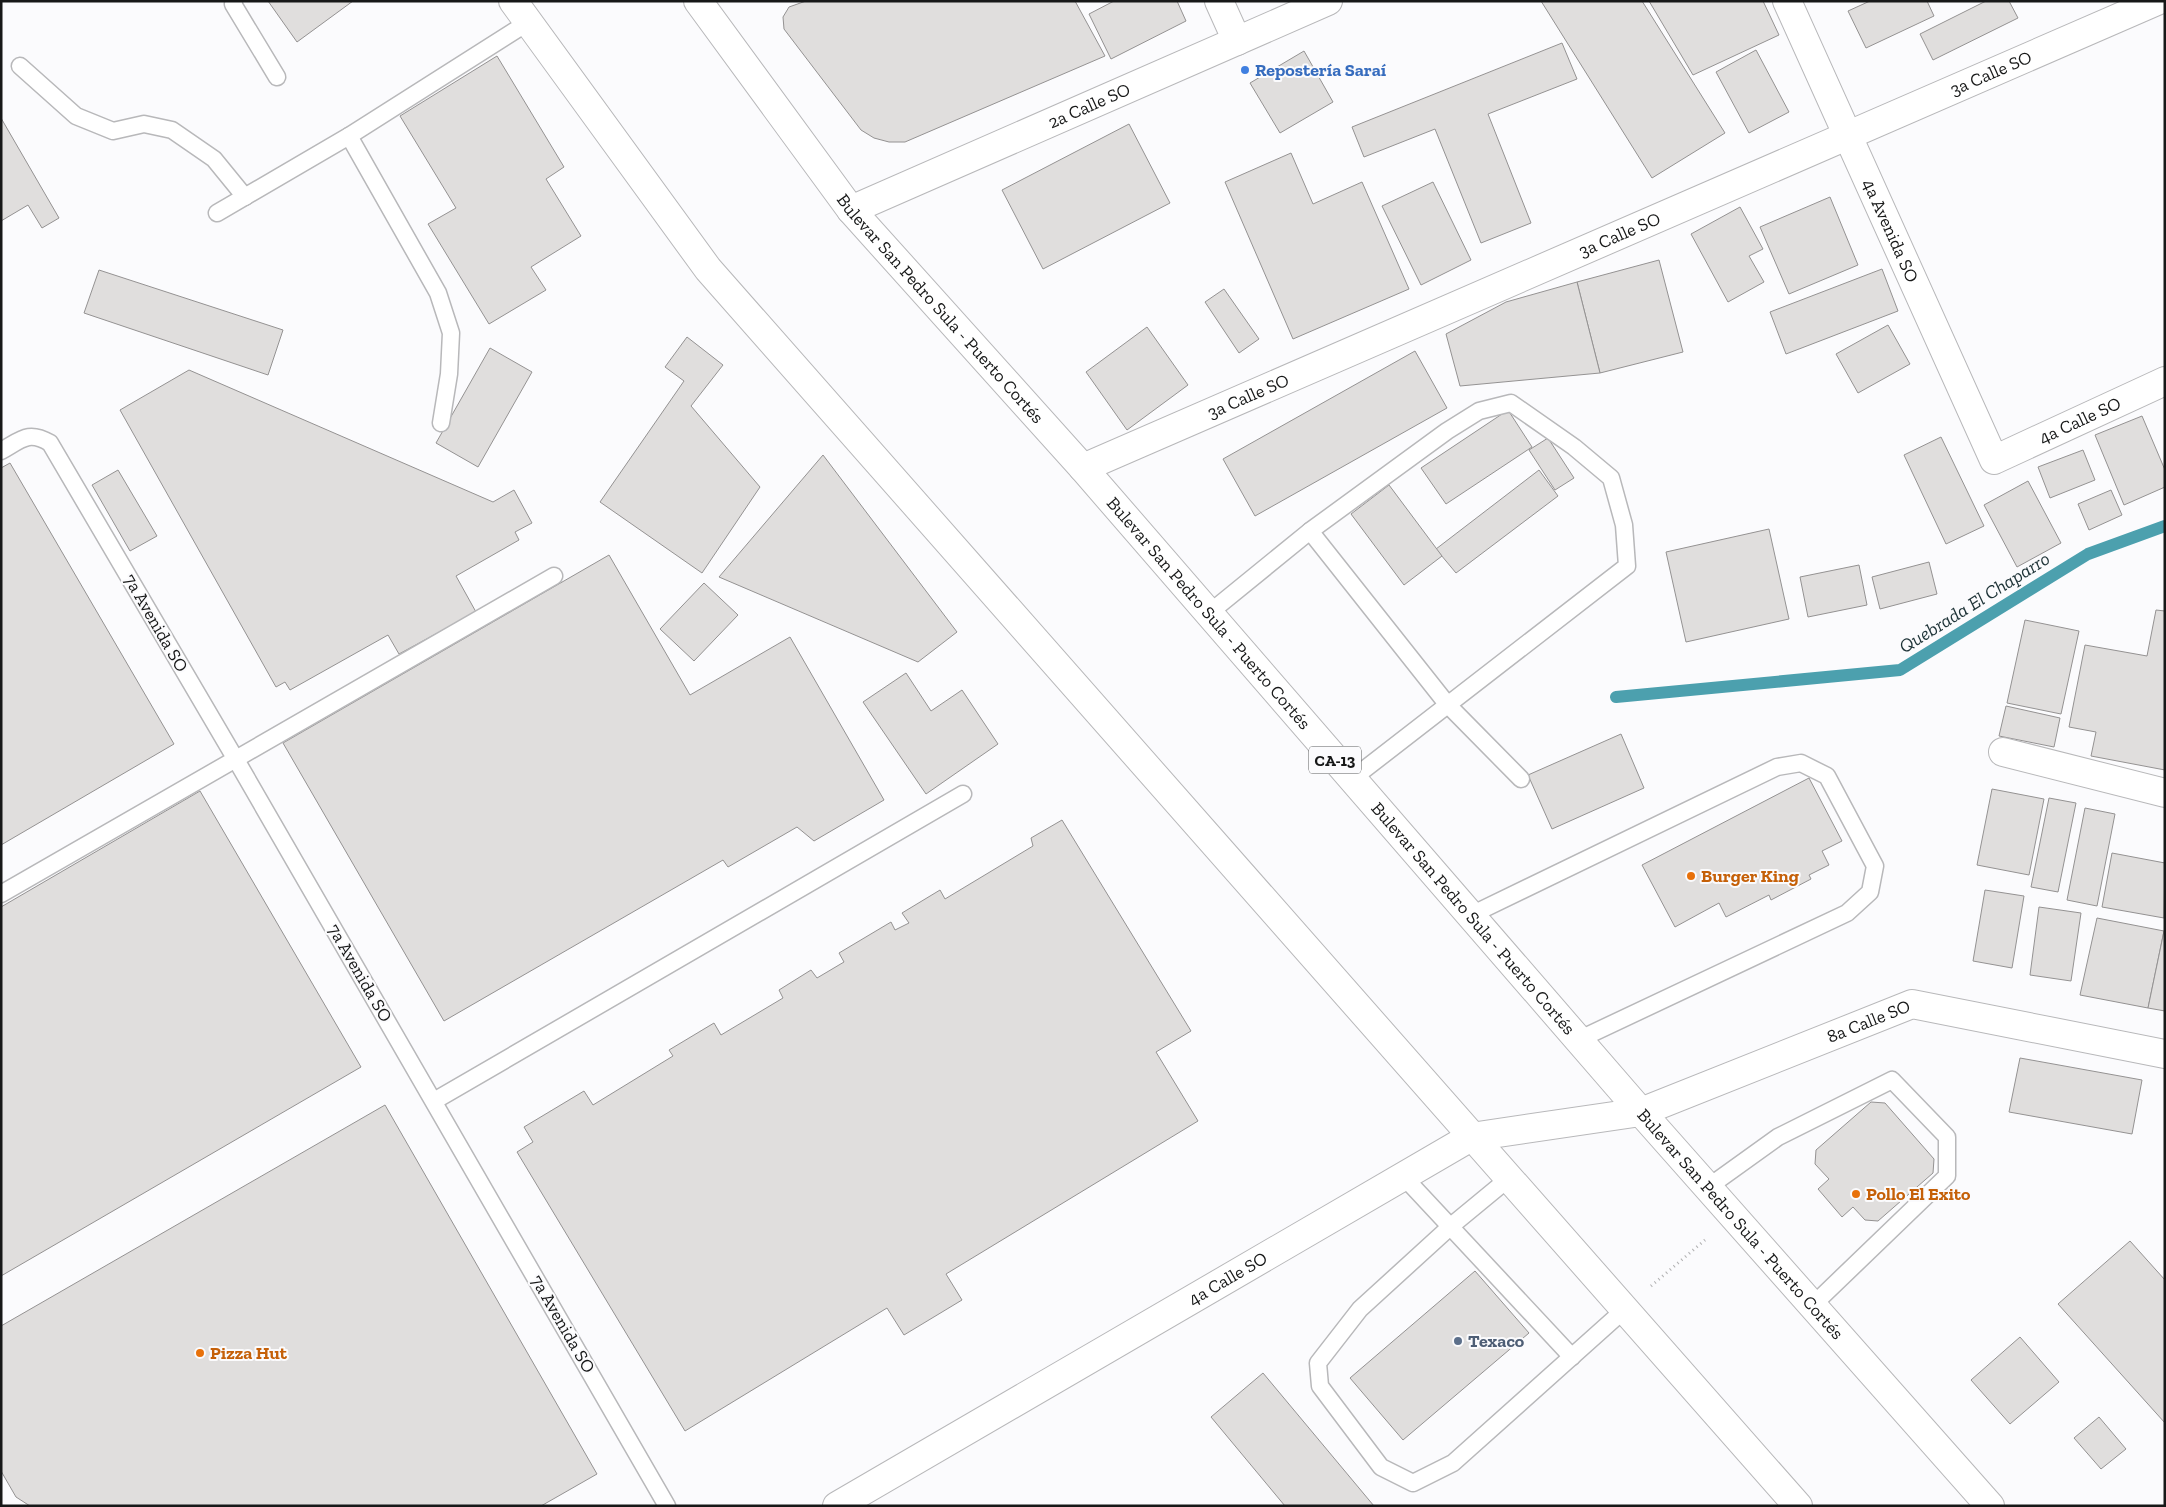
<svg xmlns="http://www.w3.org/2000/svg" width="2166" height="1507" viewBox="0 0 2166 1507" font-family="'Zilla Slab',serif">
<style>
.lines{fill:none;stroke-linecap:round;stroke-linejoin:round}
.stream{stroke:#4ca0ae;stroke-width:12}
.building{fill:#e0dedd;stroke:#949292}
.service-casing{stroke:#b8b8ba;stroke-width:19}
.minor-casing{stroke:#b8b8ba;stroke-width:30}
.tertiary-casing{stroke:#b8b8ba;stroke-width:30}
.trunk-casing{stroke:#b8b8ba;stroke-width:30}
.path{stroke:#b2b2b3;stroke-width:3;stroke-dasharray:1 4;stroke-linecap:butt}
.service{stroke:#fff;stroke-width:16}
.minor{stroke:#fff;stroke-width:28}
.tertiary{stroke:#fff;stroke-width:28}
.trunk{stroke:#fff;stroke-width:28}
.shop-dot{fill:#3f7fe0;stroke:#fbfbfd;stroke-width:2}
.food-dot{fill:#e8710a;stroke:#fbfbfd;stroke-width:2}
.service-dot{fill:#5c6f8a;stroke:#fbfbfd;stroke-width:2}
.labels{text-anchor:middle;stroke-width:4;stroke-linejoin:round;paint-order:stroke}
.shield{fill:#fbfbfd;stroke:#5b5c5d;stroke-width:1}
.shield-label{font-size:16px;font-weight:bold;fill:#171818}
.shop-label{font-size:18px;font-weight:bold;fill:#366cbe;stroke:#fbfbfd;text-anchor:start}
.street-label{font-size:18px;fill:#171818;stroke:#fbfbfd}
.food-label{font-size:18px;font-weight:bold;fill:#c56008;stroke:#fbfbfd;text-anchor:start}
.service-label{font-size:18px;font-weight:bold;fill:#4e5e75;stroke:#fbfbfd;text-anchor:start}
.water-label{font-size:19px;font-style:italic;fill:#1e3337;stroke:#fbfbfd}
</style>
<rect width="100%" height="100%" fill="#fbfbfd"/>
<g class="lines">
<!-- stream -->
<path class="stream" d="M 1616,697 L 1900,670 L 2088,554 L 2165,526"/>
</g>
<!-- building -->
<g class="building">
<path d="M 268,1 L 353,1 L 297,42 Z"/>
<path d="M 806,1 L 1075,1 L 1105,56 L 905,142 L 889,142 L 874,138 L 861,130 L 784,29 L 783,17 L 789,7 Z"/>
<path d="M 1114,1 L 1177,1 L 1186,21 L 1111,59 L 1089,14 Z"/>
<path d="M 1541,1 L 1642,1 L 1725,133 L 1652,178 Z"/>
<path d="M 1649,1 L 1763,1 L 1779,35 L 1693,75 Z"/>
<path d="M 1870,1 L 1927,1 L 1934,16 L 1866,48 L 1848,11 Z"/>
<path d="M 1986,1 L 2009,1 L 2018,18 L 1933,60 L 1920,34 Z"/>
<path d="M 1562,43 L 1577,79 L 1488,114 L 1531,223 L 1481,243 L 1435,129 L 1364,157 L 1352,127 Z"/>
<path d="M 1756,50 L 1789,112 L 1749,133 L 1716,72 Z"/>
<path d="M 1304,51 L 1333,102 L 1280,133 L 1250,83 Z"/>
<path d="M 497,56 L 564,167 L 546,179 L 581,236 L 531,267 L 546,290 L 489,324 L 428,224 L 456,208 L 400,116 Z"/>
<path d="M 1,118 L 59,218 L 42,228 L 28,205 L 1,221 Z"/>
<path d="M 1129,124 L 1170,203 L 1043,269 L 1002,190 Z"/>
<path d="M 1291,153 L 1313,204 L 1362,182 L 1409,289 L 1293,339 L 1225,182 Z"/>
<path d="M 1433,182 L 1471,260 L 1421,285 L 1382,206 Z"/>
<path d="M 1830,197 L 1858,265 L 1789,294 L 1760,227 Z"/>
<path d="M 1740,207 L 1763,249 L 1749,256 L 1764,282 L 1728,302 L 1691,234 Z"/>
<path d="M 1659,260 L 1683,352 L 1600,373 L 1577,282 Z"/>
<path d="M 1882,269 L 1898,311 L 1786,354 L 1770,312 Z"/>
<path d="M 99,270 L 283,330 L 268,375 L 84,313 Z"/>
<path d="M 1577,282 L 1600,373 L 1460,386 L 1446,334 L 1506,302 Z"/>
<path d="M 1224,289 L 1259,339 L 1239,353 L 1205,302 Z"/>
<path d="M 1888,325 L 1910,364 L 1858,393 L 1836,354 Z"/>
<path d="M 1147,327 L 1188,385 L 1127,430 L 1086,372 Z"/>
<path d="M 687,337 L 723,365 L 691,406 L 760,487 L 702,573 L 600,502 L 684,381 L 665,367 Z"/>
<path d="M 490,348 L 532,372 L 478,467 L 436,443 Z"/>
<path d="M 1415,351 L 1447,408 L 1255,516 L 1223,459 Z"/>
<path d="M 189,370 L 493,502 L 514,490 L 532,523 L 515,532 L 519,540 L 456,576 L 476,612 L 399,654 L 388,635 L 290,690 L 285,682 L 276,687 L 120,410 Z"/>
<path d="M 1508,410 L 1532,447 L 1446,504 L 1421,468 Z"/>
<path d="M 2142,416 L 2165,470 L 2165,487 L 2124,505 L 2095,435 Z"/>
<path d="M 1941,437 L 1984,526 L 1946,544 L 1904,455 Z"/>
<path d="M 1548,438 L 1574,478 L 1555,490 L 1529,450 Z"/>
<path d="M 2083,450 L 2095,480 L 2050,498 L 2038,467 Z"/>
<path d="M 823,455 L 957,632 L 918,662 L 719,577 Z"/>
<path d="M 10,463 L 174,744 L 1,845 L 1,468 Z"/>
<path d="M 118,470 L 157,536 L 130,551 L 92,485 Z"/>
<path d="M 1539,470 L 1558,496 L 1456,573 L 1436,549 Z"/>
<path d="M 2028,481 L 2061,543 L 2017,567 L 1984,505 Z"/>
<path d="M 1389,485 L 1442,556 L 1404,585 L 1351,514 Z"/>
<path d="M 2111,490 L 2122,515 L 2089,530 L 2078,504 Z"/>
<path d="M 1769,529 L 1789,619 L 1686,642 L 1666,552 Z"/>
<path d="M 609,555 L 690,695 L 790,637 L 884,800 L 814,841 L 797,827 L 728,867 L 723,860 L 444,1021 L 283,743 Z"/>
<path d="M 1929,562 L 1937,594 L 1880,609 L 1872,577 Z"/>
<path d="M 1859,565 L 1867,605 L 1808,617 L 1800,577 Z"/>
<path d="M 704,583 L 738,615 L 694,661 L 660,629 Z"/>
<path d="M 2156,610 L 2165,611 L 2165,770 L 2091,756 L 2096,732 L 2069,727 L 2085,645 L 2147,656 Z"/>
<path d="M 2025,620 L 2079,631 L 2061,714 L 2007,703 Z"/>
<path d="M 906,673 L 931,711 L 962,690 L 998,744 L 926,794 L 863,702 Z"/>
<path d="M 2006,706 L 2060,718 L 2054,747 L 1999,736 Z"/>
<path d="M 1621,734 L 1644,788 L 1552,829 L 1528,775 Z"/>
<path d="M 1809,778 L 1842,841 L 1822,851 L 1829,865 L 1809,875 L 1811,879 L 1771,900 L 1769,895 L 1726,917 L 1719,903 L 1675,927 L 1642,865 Z"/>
<path d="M 1992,789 L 2044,799 L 2029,875 L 1977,865 Z"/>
<path d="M 200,791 L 361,1067 L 1,1276 L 1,907 Z"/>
<path d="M 2049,798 L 2076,803 L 2058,892 L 2031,887 Z"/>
<path d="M 2085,808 L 2115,814 L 2097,906 L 2067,900 Z"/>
<path d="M 1062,820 L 1191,1031 L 1156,1052 L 1198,1121 L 946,1274 L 962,1300 L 904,1335 L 887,1308 L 685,1431 L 517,1152 L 533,1142 L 524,1127 L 584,1091 L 593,1105 L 673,1056 L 669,1050 L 714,1023 L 721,1035 L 783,998 L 779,990 L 811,970 L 817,978 L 844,962 L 839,953 L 891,922 L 895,930 L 909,923 L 902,913 L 940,890 L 945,899 L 1033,846 L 1031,838 Z"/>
<path d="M 2112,853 L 2165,863 L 2164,918 L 2102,907 Z"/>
<path d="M 1985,890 L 2024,896 L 2012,968 L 1973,961 Z"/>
<path d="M 2039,907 L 2081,913 L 2071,981 L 2030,975 Z"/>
<path d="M 2097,918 L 2164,931 L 2148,1008 L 2080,995 Z"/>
<path d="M 2164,931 L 2165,931 L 2165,1011 L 2148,1008 Z"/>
<path d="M 2020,1058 L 2142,1080 L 2132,1134 L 2009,1112 Z"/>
<path d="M 1871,1102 L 1885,1103 L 1934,1159 L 1933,1173 L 1878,1221 L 1865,1220 L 1853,1207 L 1842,1217 L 1818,1189 L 1829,1179 L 1815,1164 L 1816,1150 Z"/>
<path d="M 385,1105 L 597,1474 L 541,1506 L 30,1506 L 16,1497 L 1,1471 L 1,1326 Z"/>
<path d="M 2130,1241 L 2165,1280 L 2165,1423 L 2058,1304 Z"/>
<path d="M 1475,1271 L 1529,1333 L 1403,1440 L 1350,1378 Z"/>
<path d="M 2020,1337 L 2059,1382 L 2010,1424 L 1971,1380 Z"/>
<path d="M 1263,1373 L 1374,1506 L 1285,1506 L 1211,1417 Z"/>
<path d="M 2099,1417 L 2126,1449 L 2101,1469 L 2074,1438 Z"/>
</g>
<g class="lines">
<!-- service casing -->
<g class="service-casing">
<g id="service">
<path d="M 234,1 L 233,4 L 277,77"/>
<path d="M 20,66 L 76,116 L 113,131 L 144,124 L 172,130 L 214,159 L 245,197"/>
<path d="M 349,136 L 438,293 L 451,333 L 449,374 L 441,423"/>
<path d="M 217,213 L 349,136 L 527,23"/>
<path d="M 1,451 C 21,440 28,430 50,443 L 235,758 L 667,1506"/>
<path d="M 1310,531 L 1447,704 L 1521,779"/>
<path d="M 1208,614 L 1310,531 L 1447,431 L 1479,411 L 1511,403 L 1574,447 L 1611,478 L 1624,525 L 1627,566 L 1352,779"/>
<path d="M 1,894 L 554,576"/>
<path d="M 1469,916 L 1777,767 L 1801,763 L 1827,776 L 1875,866 L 1870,892 L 1847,913 L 1578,1040"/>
<path d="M 434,1101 L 963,794"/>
<path d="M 1404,1177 L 1572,1357"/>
<path d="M 1508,1179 L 1451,1226 L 1360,1309 L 1318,1363 L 1320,1386 L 1381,1467 L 1413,1483 L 1453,1463 L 1624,1310"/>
<path d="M 1707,1188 L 1778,1137 L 1892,1080 L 1947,1137 L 1947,1176 L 1812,1306"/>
</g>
</g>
<!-- minor casing -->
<g class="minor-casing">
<g id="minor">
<path d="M 1219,1 L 1237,41"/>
<path id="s1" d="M 1787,1 L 1994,460 L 2165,381"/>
<path id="s2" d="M 851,210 L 1328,1"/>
<path id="s3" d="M 1083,468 L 2157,1"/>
<path d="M 2003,752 L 2165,793"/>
<path id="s4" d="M 1641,1112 L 1912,1004 L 2165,1054"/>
</g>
</g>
<!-- tertiary casing -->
<g class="tertiary-casing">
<g id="tertiary">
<path id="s5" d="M 837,1506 L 1471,1137 L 1641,1112"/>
</g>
</g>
<!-- trunk casing -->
<g class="trunk-casing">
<g id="trunk">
<path d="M 513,1 L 708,269 L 1798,1506"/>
<path id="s6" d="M 698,1 L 851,210 L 1083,468 L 1641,1112 L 1990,1506"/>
</g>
</g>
<!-- path -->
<path class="path" d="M 1651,1286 L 1705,1240"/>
<!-- service -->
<use href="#service" class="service"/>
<!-- minor -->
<use href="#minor" class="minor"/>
<!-- tertiary -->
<use href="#tertiary" class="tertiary"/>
<!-- trunk -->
<use href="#trunk" class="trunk"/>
</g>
<!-- markers -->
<circle class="shop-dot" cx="1245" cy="70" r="5"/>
<g class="food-dot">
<circle cx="1691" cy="876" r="5"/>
<circle cx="1856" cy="1194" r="5"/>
<circle cx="200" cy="1353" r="5"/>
</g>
<circle class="service-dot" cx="1458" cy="1341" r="5"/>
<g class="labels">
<!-- shield labels -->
<rect class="shield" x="1309" y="746.5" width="52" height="27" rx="4"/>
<g class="shield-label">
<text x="1335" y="766">CA-13</text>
</g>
<!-- shop labels -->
<g class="shop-label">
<text x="1255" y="76">Repostería Saraí</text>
</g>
<!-- street labels -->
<g class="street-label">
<text dy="6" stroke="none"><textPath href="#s3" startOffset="990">3a Calle SO</textPath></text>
<text dy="6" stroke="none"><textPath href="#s2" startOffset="260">2a Calle SO</textPath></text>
<text dy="6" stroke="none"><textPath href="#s1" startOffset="252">4a Avenida SO</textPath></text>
<text dy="6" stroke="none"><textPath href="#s3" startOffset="585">3a Calle SO</textPath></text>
<text dy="6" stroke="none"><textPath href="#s6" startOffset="392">Bulevar San Pedro Sula - Puerto Cortés</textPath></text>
<text dy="6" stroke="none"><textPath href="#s3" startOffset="180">3a Calle SO</textPath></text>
<text dy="6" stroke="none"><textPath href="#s1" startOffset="598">4a Calle SO</textPath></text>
<text dy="6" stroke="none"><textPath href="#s6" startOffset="798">Bulevar San Pedro Sula - Puerto Cortés</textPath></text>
<text transform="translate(156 623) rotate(60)" y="6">7a Avenida SO</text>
<text dy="6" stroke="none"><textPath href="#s6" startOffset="1202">Bulevar San Pedro Sula - Puerto Cortés</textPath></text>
<text transform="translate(360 973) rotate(60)" y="6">7a Avenida SO</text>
<text dy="6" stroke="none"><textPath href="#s4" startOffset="245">8a Calle SO</textPath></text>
<text dy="6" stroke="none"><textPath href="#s6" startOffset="1608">Bulevar San Pedro Sula - Puerto Cortés</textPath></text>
<text dy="6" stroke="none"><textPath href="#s5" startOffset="452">4a Calle SO</textPath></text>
<text transform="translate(563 1324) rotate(60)" y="6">7a Avenida SO</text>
</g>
<!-- food labels -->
<g class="food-label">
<text x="1701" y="882">Burger King</text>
<text x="1866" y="1200">Pollo El Exito</text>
<text x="210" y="1359">Pizza Hut</text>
</g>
<!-- service labels -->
<g class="service-label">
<text x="1468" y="1347">Texaco</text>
</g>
<!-- water labels -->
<g class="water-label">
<text transform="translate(1974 602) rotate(-32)" y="7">Quebrada El Chaparro</text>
</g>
</g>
<!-- border -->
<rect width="2166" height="1507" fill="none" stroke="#171818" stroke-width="5"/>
</svg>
